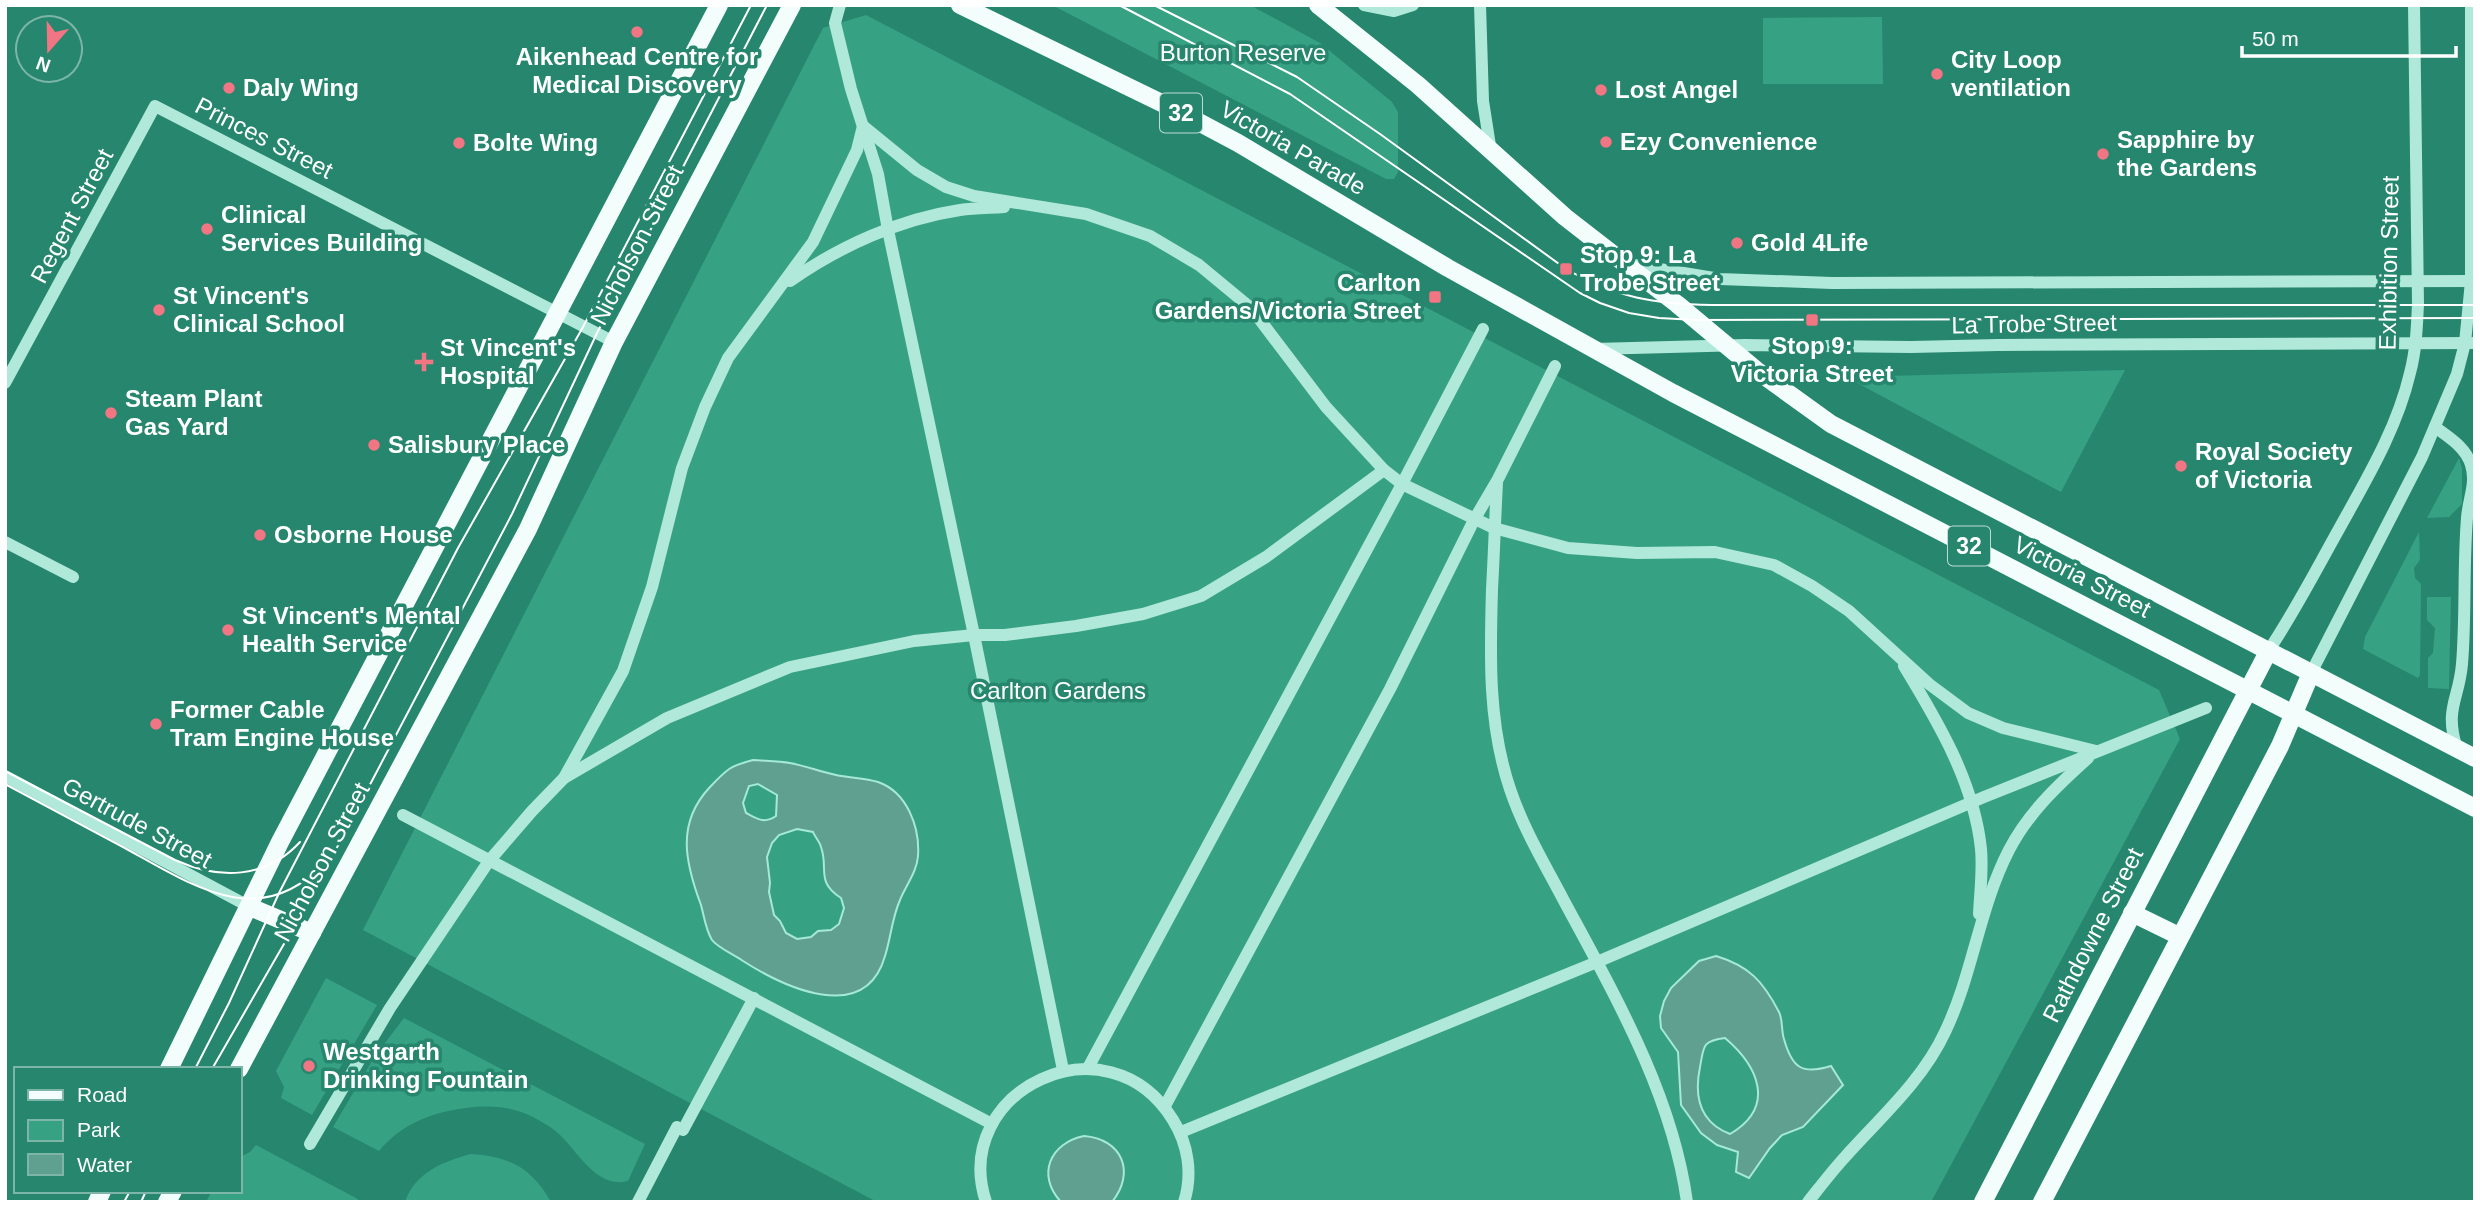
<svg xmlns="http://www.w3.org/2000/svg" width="2480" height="1207" viewBox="0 0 2480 1207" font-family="Arial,sans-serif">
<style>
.green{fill:#37a184}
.water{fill:#5fa090;stroke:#a5e9d6;stroke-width:2;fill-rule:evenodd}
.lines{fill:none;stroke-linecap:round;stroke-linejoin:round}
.minor{stroke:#b0e8d9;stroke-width:12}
.major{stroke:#f3fefc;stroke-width:18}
.tram{stroke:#fff;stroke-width:2}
.poi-dot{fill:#f17582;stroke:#26866e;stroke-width:2.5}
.labels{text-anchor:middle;stroke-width:7;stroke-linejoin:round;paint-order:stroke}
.shield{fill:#26866e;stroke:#bedbd4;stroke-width:2}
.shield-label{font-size:23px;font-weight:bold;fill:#fff}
.park-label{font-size:24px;fill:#fff;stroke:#26866e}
.poi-label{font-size:24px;font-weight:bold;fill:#fff;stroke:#26866e;text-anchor:start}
.street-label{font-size:24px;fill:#fff;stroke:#26866e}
</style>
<rect width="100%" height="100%" fill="#26866e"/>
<!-- green -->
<g class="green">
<path d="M 1052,5 L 1250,5 L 1320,43 L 1392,102 L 1398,112 L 1398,172 L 1394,179 L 1386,179 Z"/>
<path d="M 866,15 L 2159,690 L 2180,739 L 1931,1202 L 877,1202 L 363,930 L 823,28 Z"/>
<path d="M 1882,17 L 1883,84 L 1763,84 L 1763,18 Z"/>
<path d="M 2125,370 L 2061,492 L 1846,377 Z"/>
<path d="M 2459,458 L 2462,468 L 2462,504 L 2449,517 L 2427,518 Z"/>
<path d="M 2419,532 L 2420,560 L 2414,568 L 2415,578 L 2421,584 L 2420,675 L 2418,678 L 2363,649 L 2365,637 Z"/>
<path d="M 2427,597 L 2451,597 L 2449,689 L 2428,688 L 2428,658 L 2433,653 L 2435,628 L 2427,620 Z"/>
<path d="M 326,978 L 377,1005 L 312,1115 L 281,1098 L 284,1087 L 276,1071 Z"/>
<path d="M 404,1018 L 645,1144 L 628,1181 C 597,1189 579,1153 560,1135 C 553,1128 542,1122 533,1117 C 506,1103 476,1105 448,1111 C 421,1117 397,1129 379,1151 L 333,1127 L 375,1056 Z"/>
<path d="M 256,1145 L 354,1197 L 362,1202 L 206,1202 L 212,1191 L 240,1191 L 240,1157 L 250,1152 Z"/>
<path d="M 471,1154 C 510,1157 531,1167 551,1202 L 405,1202 C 414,1173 444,1161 471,1154 Z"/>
</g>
<!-- water -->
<g class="water">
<path d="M 753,760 C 765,761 778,761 790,763 C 806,766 821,772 836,775 C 850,778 865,778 878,782 C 907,792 920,827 918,856 C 917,872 906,885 900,900 C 892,918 891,937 885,956 C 865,1026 784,987 743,961 C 735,955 718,948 712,940 C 706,931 704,916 701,905 C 685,862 676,823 710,787 C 727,769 730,766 753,760 ZM 758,784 L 777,795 L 776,816 C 764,824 758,819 746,813 L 743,803 L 749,786 ZM 797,829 L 813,832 C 815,837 820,842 821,847 C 829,869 815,881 841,898 L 844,908 L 839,924 L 831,930 L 818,931 L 811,937 L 797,939 L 786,933 L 780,921 L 774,915 L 769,892 L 770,883 L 767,857 L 772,843 L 779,835 Z"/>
<path d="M 1716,956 C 1749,966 1763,981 1779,1012 C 1783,1020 1781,1030 1784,1039 C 1792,1068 1802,1075 1831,1066 L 1843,1085 L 1803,1127 L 1782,1135 L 1770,1148 L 1749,1178 L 1736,1172 L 1738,1152 L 1717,1145 L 1701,1133 L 1681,1105 L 1678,1052 L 1661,1028 L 1660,1016 L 1664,1001 L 1671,988 L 1699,961 ZM 1725,1038 C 1759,1067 1776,1107 1730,1134 C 1699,1122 1694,1096 1700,1067 C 1704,1047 1701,1041 1725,1038 Z"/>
<path d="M 1084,1136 C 1122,1139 1136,1172 1112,1202 L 1061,1202 C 1036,1175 1050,1143 1084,1136 Z"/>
</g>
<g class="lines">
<!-- minor -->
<g class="minor">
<path d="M 840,5 L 835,23 L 851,89 L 878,174 L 888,230 L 974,635 L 1063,1070"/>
<path d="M 1364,5 L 1394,11 L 1413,5"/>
<path d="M 1480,5 L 1483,101 L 1491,152"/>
<path d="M 1629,264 L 1720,279 L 1832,283 L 2475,281"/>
<path d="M 790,281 C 840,246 900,219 960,210 C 975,208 990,208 1004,207"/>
<path d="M 1594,349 L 1745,345 L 1911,347 L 1998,345 L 2475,343"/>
<path d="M 5,383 L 155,106 L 614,342"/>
<path d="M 2435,427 C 2448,437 2466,447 2471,465 C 2477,483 2468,500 2467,518 C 2463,567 2466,616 2462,664 C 2459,700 2444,708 2457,749"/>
<path d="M 1497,483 C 1495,519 1494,554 1492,589 C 1490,656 1488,724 1510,789 C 1523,828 1544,863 1563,899 C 1614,994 1672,1093 1687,1202"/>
<path d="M 5,542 L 73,577"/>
<path d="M 2269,650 C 2295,611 2316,570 2339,529 C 2366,480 2397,429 2410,373 C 2416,351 2417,327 2418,304 L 2414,5"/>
<path d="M 1904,666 C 1938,722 1974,782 1981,849 C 1983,870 1980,893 1979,914"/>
<path d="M 2311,673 L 2422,457 L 2457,374 L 2465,343 L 2471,281 L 2471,5"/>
<path d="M 5,776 L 250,907"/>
<path d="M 564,778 L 623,671 L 652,587 L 682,468 L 705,407 L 728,358 L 813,242 L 857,150 L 863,126 L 917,170 L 946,187 L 974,196 L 1086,214 L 1150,236 L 1199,265 L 1251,308 L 1326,407 L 1384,470 L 1402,484 L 1494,528 L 1568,548 L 1637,553 L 1715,552 L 1774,565 L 1812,586 L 1849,611 L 1929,684 L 1968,713 L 2003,728 L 2096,751"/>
<path d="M 403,815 L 992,1124"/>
<path d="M 1088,1068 L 1402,484 L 1483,329"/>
<path d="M 1165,1106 L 1390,689 L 1474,520 L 1498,479 L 1555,366"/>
<path d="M 683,1130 L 754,998"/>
<path d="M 1181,1132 L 1597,962 L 1984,797 L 2206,708"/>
<path d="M 310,1144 L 390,1008 L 489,861 L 532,811 L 564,778 L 667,718 L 790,667 L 914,641 L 974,635 L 1005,635 L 1076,626 L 1143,614 L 1201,596 L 1266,557 L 1384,470"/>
<path d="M 638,1202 L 677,1127"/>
<path d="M 986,1202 C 949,1090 1108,1014 1173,1120 C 1188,1144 1193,1174 1184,1202"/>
<path d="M 1808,1202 C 1820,1187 1832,1171 1845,1157 C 1880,1118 1923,1080 1945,1032 C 1973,974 1979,908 2009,850 C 2028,813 2058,785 2088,758"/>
</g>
<!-- major -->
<g class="major">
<path d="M 960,5 L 1176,110 L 1238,143 L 1448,268 L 1673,393 L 2475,808"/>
<path d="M 1318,5 L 1418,85 L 1565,217 L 1677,304 L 1756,370 L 1831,424 L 2475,758"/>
<path d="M 250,907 L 312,933"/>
<path d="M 2132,913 L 2179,936"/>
<path d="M 169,1069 L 280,842 L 719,5"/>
<path d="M 239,1069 L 528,529 L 614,342 L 792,5"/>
<path d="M 97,1202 L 102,1191"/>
<path d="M 167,1202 L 173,1191"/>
<path d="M 1983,1202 L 2269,650"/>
<path d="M 2042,1202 L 2280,746 L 2311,673"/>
</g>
<!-- tram -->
<g class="tram">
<path d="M 1119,5 L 1290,94 L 1580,293 L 1600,303 L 1629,313 L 1659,318 L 1696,320 L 2475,318"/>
<path d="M 1154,5 L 1297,77 L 1380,134 L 1566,269 C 1615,298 1656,304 1712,305 L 2475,305"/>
<path d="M 5,771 L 175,860 C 219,880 266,879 300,842"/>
<path d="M 5,784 C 45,805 84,826 123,847 C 189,883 259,934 324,863"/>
<path d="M 195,1069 L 229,1003 L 279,893 L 458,548 L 583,327 L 751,5"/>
<path d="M 212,1069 L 311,897 L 512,514 L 597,333 L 767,5"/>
<path d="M 124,1202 L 130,1191"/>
<path d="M 141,1202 L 146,1191"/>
</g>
</g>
<!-- markers -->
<g class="poi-dot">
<circle cx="637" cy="32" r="7"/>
<circle cx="1937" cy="74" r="7"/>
<circle cx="229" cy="88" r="7"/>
<circle cx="1601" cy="90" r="7"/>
<circle cx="1606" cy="142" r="7"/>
<circle cx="459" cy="143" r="7"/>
<circle cx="2103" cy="154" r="7"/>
<circle cx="207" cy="229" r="7"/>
<circle cx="1737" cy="243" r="7"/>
<rect x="1559" y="262" width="14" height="14" rx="3.5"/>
<rect x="1428" y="290" width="14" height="14" rx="3.5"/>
<circle cx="159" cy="310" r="7"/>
<rect x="1805" y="313" width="14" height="14" rx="3.5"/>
<path d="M420.5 351.5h7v7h7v7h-7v7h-7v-7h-7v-7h7z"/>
<circle cx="111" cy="413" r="7"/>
<circle cx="374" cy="445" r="7"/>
<circle cx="2181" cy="466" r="7"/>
<circle cx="260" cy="535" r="7"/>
<circle cx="228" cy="630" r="7"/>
<circle cx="156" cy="724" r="7"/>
<circle cx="309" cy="1066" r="7"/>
</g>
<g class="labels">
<!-- shield labels -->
<g class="shield">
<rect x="1160" y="93.5" width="42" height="39" rx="5"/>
<rect x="1948" y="526.5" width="42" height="39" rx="5"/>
</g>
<g class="shield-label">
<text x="1181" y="121">32</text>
<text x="1969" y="554">32</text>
</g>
<!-- park labels -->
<g class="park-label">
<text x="1243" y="61">Burton Reserve</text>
<text x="1058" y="699">Carlton Gardens</text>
</g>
<!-- poi labels -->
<g class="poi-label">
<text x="637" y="65" text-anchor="middle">Aikenhead Centre for<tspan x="637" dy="28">Medical Discovery</tspan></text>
<text x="1951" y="68">City Loop<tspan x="1951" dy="28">ventilation</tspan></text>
<text x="243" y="96">Daly Wing</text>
<text x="1615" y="98">Lost Angel</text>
<text x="2117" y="148">Sapphire by<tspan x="2117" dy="28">the Gardens</tspan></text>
<text x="1620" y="150">Ezy Convenience</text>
<text x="473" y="151">Bolte Wing</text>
<text x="221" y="223">Clinical<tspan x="221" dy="28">Services Building</tspan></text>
<text x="1751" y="251">Gold 4Life</text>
<text x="1580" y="263">Stop 9: La<tspan x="1580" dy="28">Trobe Street</tspan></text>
<text x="1421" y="291" text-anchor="end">Carlton<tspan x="1421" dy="28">Gardens/Victoria Street</tspan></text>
<text x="173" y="304">St Vincent's<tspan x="173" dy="28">Clinical School</tspan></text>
<text x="1812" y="354" text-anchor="middle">Stop 9:<tspan x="1812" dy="28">Victoria Street</tspan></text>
<text x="440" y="356">St Vincent's<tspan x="440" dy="28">Hospital</tspan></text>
<text x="125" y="407">Steam Plant<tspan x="125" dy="28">Gas Yard</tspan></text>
<text x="388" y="453">Salisbury Place</text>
<text x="2195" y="460">Royal Society<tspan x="2195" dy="28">of Victoria</tspan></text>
<text x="274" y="543">Osborne House</text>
<text x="242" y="624">St Vincent's Mental<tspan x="242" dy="28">Health Service</tspan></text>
<text x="170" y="718">Former Cable<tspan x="170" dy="28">Tram Engine House</tspan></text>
<text x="323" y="1060">Westgarth<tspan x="323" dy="28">Drinking Fountain</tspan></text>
</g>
<!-- street labels -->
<g class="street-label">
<text transform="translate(264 138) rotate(27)" y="8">Princes Street</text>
<text transform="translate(1293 148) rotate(30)" y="8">Victoria Parade</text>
<text transform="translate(72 216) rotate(-62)" y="8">Regent Street</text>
<text transform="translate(637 245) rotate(-63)" y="8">Nicholson Street</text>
<text transform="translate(2389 263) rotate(-89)" y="8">Exhibition Street</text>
<text transform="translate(2034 324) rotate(-1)" y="8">La Trobe Street</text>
<text transform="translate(2082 577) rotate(27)" y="8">Victoria Street</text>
<text transform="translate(137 823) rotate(28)" y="8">Gertrude Street</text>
<text transform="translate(322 862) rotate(-62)" y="8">Nicholson Street</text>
<text transform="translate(2093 935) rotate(-63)" y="8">Rathdowne Street</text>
</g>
</g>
<!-- border -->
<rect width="2480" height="1207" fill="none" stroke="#ffffff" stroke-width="14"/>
<!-- legend -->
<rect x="14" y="1067" width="228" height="126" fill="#26866e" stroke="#7db6a8" stroke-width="2"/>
<rect x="28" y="1090" width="35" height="10" fill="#f3fefc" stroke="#7db6a8" stroke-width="2"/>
<text x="77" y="1102" font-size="21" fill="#ffffff">Road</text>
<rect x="28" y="1120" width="35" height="21" fill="#37a184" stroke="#7db6a8" stroke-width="2"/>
<text x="77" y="1137" font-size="21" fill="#ffffff">Park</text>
<rect x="28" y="1154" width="35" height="21" fill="#5fa090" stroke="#7db6a8" stroke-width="2"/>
<text x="77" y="1172" font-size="21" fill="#ffffff">Water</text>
<!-- north arrow -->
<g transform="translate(49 49) rotate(200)"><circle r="33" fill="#26866e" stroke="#7db6a8" stroke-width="2"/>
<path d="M0-5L12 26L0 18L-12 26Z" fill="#f17582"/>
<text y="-10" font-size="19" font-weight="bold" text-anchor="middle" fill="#ffffff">N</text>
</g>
<!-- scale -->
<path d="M2242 46v10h214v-10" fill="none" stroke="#ffffff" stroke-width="3.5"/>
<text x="2252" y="46" font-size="21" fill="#ffffff" stroke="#26866e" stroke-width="5" paint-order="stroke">50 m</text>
</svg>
